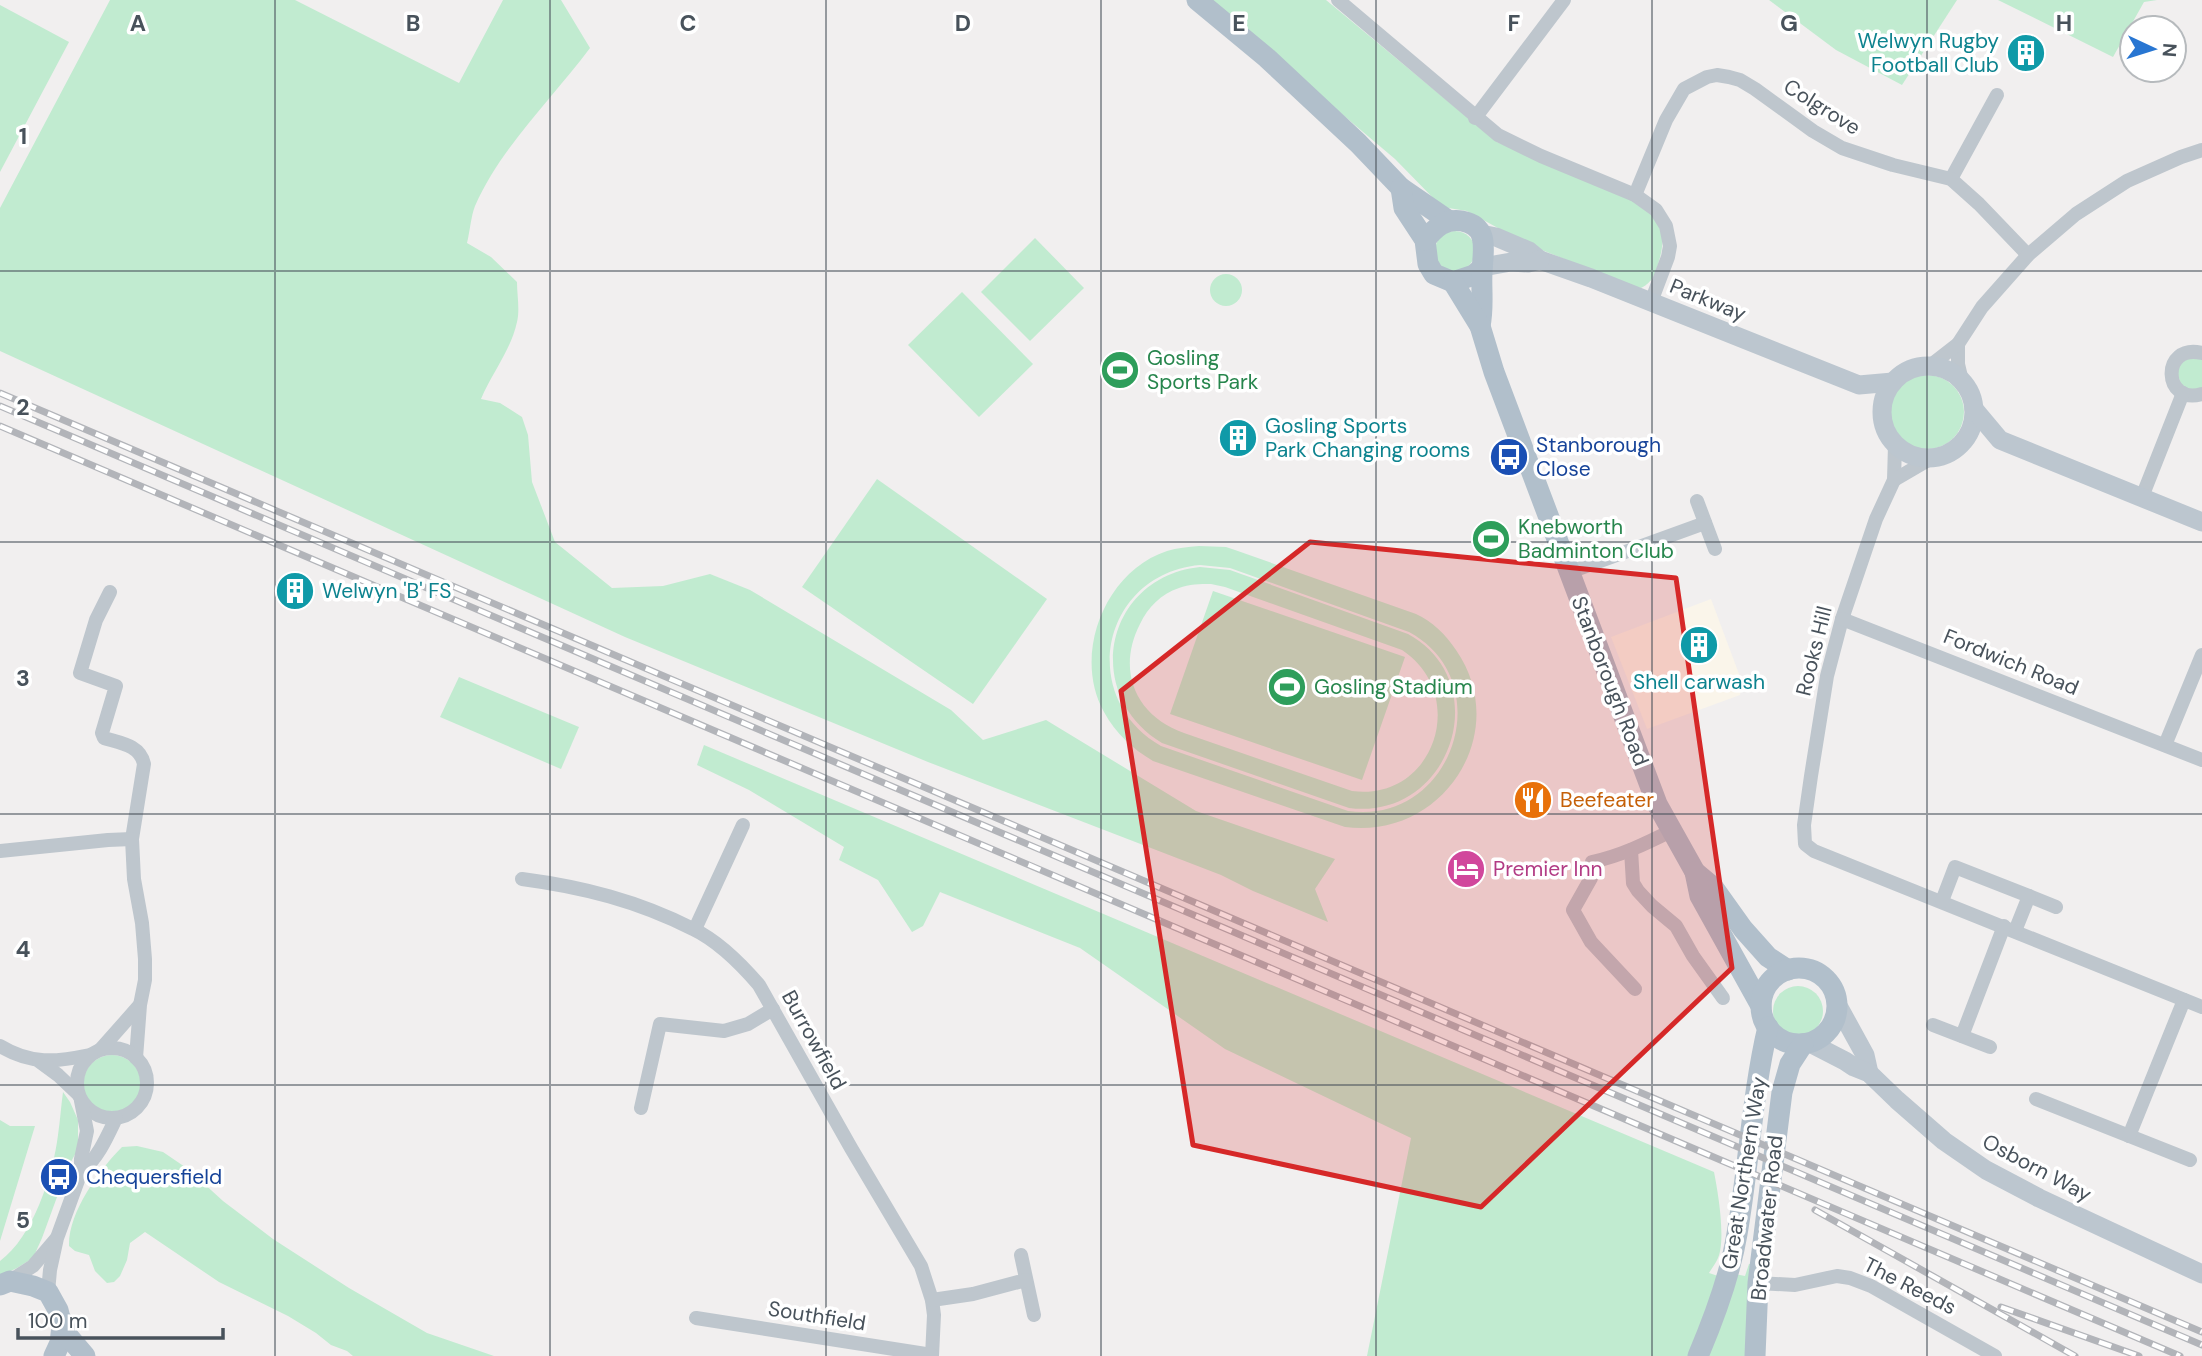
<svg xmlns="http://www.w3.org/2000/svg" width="2202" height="1356" viewBox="0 0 2202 1356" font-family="'DM Sans',sans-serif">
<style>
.commercial{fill:#faf5ea}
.green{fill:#c1ebd0;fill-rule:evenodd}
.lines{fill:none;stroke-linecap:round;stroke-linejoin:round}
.street{stroke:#bec6cd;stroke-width:14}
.secondary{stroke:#bcc6cf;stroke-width:19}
.primary{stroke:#b1bfcb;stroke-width:21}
.rail-casing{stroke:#b2b4b9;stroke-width:7}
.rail{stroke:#fff;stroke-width:4.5;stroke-dasharray:13;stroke-linecap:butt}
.marked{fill:#d62828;fill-opacity:0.2;stroke:#d62828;stroke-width:5;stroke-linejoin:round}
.grid{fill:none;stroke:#48525b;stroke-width:2;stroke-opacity:0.55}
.labels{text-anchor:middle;stroke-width:7;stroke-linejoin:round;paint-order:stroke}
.culture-label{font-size:21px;fill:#0d838f;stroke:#fff;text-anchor:start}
.street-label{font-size:21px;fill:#48525b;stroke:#fff}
.leisure-label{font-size:21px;fill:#27864d;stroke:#fff;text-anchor:start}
.transit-label{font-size:21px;fill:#164399;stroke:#fff;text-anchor:start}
.food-label{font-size:21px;fill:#c56008;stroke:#fff;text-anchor:start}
.hotel-label{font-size:21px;fill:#b23c85;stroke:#fff;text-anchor:start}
.grid-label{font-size:23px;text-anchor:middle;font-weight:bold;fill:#48525b;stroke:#fff;stroke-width:7;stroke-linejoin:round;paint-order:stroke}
</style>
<rect width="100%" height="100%" fill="#f1efef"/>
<!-- commercial -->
<path class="commercial" d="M 1711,599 L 1742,682 L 1740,695 L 1647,729 L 1611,637 Z"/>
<!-- green -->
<g class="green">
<path d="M 110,0 L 295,0 L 459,83 L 503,0 L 561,0 L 590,48 C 552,99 501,147 475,206 C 471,216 470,231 467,243 L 491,257 L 517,282 C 517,295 520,310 517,322 C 511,350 492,373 481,399 L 500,403 L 522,417 L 528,435 L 532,482 L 555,542 L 612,588 L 663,586 L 710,574 L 750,590 L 951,710 L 983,740 L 1046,720 L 1196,811 L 1335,859 L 1315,889 L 1328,922 L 1253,891 L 1221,875 L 928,762 L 625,637 L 0,351 L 0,208 Z"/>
<path d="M 1207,0 L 1326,0 L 1497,142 L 1628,198 C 1657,214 1669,227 1659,261 C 1655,274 1653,282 1641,288 L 1631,286 L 1527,244 L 1467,211 L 1442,207 L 1395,159 Z"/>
<path d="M 1769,0 L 1957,0 L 1902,85 L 1836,50 Z"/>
<path d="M 1998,0 L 2157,0 L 2144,2 L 2113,57 Z"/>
<path d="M 0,5 L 69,42 L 0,172 Z"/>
<circle cx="1455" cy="251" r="20"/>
<path d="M 1035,238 L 1084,288 L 1030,341 L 981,292 Z"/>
<circle cx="1226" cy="290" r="16"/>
<path d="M 962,292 L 1033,364 L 979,417 L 908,345 Z"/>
<path d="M 2202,358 L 2202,390 L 2182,388 L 2176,368 L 2183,359 Z"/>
<circle cx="1927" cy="412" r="37"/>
<path d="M 877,479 L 1047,599 L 973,704 L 802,587 Z"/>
<path d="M 1199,546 L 1226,547 L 1235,550 L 1416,614 C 1432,621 1446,635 1456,650 C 1513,732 1443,840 1345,827 L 1153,761 C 1133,749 1116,734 1104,712 C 1072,655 1105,571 1167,551 C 1177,548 1188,547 1199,546 ZM 1200,565 L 1230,568 L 1409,632 C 1501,682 1452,826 1348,811 L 1161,746 C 1076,697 1102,574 1200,565 Z"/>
<path d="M 1200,567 L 1230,570 L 1408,634 C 1497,683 1450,821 1349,808 L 1162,743 C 1081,694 1105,577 1200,567 ZM 1211,584 L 1225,587 L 1402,650 C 1470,695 1434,802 1352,791 L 1184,733 C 1136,716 1116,671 1140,624 C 1148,607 1161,594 1179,588 C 1189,584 1200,584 1211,584 Z"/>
<path d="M 1213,591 L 1405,657 L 1362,780 L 1170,714 Z"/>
<path d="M 459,677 L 579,727 L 561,769 L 440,717 Z"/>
<path d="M 704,745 L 1714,1172 C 1718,1192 1726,1239 1718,1258 C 1716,1263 1712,1268 1709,1273 L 1721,1277 L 1690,1356 L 1367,1356 L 1411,1138 L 1225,1049 L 1080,948 L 940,892 L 923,926 L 912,932 L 878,880 L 839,860 L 844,847 L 749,790 L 697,765 Z"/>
<circle cx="1798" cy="1011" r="25"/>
<circle cx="112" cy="1084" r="29"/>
<path d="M 63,1092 L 70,1102 L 78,1120 L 78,1149 L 68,1167 L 42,1238 L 33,1258 L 17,1268 L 0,1276 L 0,1261 C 33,1237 53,1175 58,1135 C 60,1121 61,1107 63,1092 Z"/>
<path d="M 0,1120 L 10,1126 L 35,1126 L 0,1241 Z"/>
<path d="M 137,1146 L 163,1152 L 188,1169 L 223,1201 L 273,1239 L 349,1288 L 427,1333 L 494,1356 L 353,1356 L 347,1351 L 331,1345 L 316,1333 L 288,1316 L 219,1282 L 145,1232 L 130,1243 L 127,1260 L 120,1276 L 114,1282 L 107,1283 L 95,1271 L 89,1255 L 75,1251 L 69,1246 C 68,1213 99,1170 122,1147 Z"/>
<path d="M 1749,1264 L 1752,1264 L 1745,1356 L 1706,1356 L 1735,1274 L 1745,1276 Z"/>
</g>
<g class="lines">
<!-- street -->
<g class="street">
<path d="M 1338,0 L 1498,135 L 1541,156 L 1635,195 L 1656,210 L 1666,226 L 1670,246 L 1668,257 L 1651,302"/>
<path d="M 1475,118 L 1564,0"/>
<path d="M 1951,179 L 1997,95"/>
<path d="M 1635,195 L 1666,120 L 1684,89 L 1707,77 L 1717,75 L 1729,77 L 1740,80 L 1755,89 L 1813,131 L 1842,148 L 1893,165 L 1951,179 L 1979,204 L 2028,255"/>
<path d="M 1958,344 L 1958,364 L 1962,381"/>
<path d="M 2202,353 C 2160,343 2163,406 2202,394"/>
<path d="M 1931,365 L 1958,344 L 1982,307 L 2028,255 L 2076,214 L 2127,181 L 2181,157 L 2202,150"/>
<path d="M 1895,445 L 1894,480 L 1876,519 L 1842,619 L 1827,676 L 1811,776 L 1804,825 L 1805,844 L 1814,851 L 2202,1007"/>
<path d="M 1894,480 L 1930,459"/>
<path d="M 2142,497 L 2183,393"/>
<path d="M 1697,501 L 1715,549"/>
<path d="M 1570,572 L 1705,523"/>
<path d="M 110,592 L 96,620 L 80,673 L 116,686 L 102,733 L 104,738 C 120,743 140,745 144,764 L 132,839 L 134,879 L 142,923 L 145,959 L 145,980 L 140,1005 L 136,1058"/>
<path d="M 1842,619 L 2202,760"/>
<path d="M 2165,745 L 2202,655"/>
<path d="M 1631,850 L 1633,883 L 1638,891 L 1652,906 L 1676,926 L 1693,956 L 1723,998"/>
<path d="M 0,851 L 108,840 L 132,839"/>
<path d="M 522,879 C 583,887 638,901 693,929 C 718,941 741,964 759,985 L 851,1148 L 921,1266 L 932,1300 L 934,1315 L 932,1356"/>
<path d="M 2029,896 L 2056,907"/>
<path d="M 1942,901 L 1955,867 L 2029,896 L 2015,931"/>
<path d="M 695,929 L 743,825"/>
<path d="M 1635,989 L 1591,942 L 1573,910 L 1591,878 L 1592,862 C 1620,856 1645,844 1671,831"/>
<path d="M 1933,1025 L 1990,1047"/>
<path d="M 1962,1036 L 2004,926"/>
<path d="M 0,1046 C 31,1065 56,1062 90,1055"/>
<circle cx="112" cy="1083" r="35"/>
<path d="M 101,1049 L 139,1006"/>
<path d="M 39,1061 L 58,1075 L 78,1094"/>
<path d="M 2036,1099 L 2190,1160"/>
<path d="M 641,1108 L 660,1024 L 724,1031 L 748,1024 L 773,1009"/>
<path d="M 2129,1136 L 2184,1000"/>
<path d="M 81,1172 C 98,1158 107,1137 116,1118"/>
<path d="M 1021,1255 L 1034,1315"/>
<path d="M 10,1281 L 33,1266 L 56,1239"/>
<path d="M 1758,1283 L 1795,1285 L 1837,1276 L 1850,1278 L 1871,1286 L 1995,1356"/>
<path d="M 48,1292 L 50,1270 L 57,1238 L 81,1172 L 81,1159 L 87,1131 L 81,1101"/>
<path d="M 932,1300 L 973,1294 L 1026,1280"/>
<path d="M 696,1318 L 932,1355"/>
</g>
<!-- secondary -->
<g class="secondary">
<path d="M 1481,234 L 1496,237 L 1529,251 L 1540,260 L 1591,278 L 1859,385 L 1893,382"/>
<path d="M 1483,267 L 1511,262 L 1528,263 L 1540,260"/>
<circle cx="1928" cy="412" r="46"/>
<path d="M 1974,409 L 2000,440 L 2202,522"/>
<path d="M 1837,1004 L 1865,1055 L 1869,1073"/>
<path d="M 1810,1043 L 1845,1061 L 1854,1067 L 1869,1073 L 1897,1100 L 1944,1141 L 1986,1170 L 2039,1198 L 2202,1274"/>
</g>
<!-- primary -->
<g class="primary">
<path d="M 1197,0 L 1267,58 L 1358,143 L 1401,188 L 1449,221"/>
<path d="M 1401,188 L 1404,208 L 1425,240 L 1428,264 L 1434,274 L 1453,282 L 1474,275 L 1482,268"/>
<path d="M 1425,240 C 1435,228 1445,218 1462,221 C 1490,226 1483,251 1482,271 C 1481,290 1484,307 1480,326"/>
<path d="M 1453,282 L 1480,326 L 1494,372 L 1657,804 L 1695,872 L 1713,887 L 1743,929 L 1768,957 L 1788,970"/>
<path d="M 1695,872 L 1700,896 L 1761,1006"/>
<circle cx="1799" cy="1006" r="38"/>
<path d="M 0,1285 L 10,1281 L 33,1286 L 48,1292 L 58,1310 L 62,1326 L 60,1343 L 54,1356"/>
<path d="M 62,1321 L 68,1336 L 85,1356"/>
<path d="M 1698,1356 C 1715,1316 1730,1276 1737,1234 C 1749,1165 1752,1095 1768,1027"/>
<path d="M 1755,1356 L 1758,1283 L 1782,1092 L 1790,1064 L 1803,1044"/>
</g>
<!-- rail casing -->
<g class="rail-casing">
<g id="rail">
<path d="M 0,393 L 2202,1332"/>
<path d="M 0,406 L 2202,1345"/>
<path d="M 0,426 L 2180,1356"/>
<path d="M 1815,1210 L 2075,1356"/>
<path d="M 2001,1307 L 2139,1356"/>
</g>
</g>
<!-- rail -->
<use href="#rail" class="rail"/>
</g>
<!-- marked area -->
<path class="marked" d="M 1310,542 L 1676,578 L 1732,968 L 1481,1207 L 1193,1145 L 1121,691 Z"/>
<!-- grid -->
<path class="grid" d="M 275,0 L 275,1356M 550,0 L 550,1356M 826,0 L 826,1356M 1101,0 L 1101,1356M 1376,0 L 1376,1356M 1652,0 L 1652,1356M 1927,0 L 1927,1356M 0,271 L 2202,271M 0,542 L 2202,542M 0,814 L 2202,814M 0,1085 L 2202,1085"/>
<!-- icons -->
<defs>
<g id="building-disc" transform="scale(2.0125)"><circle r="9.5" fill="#0f9aa8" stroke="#fff"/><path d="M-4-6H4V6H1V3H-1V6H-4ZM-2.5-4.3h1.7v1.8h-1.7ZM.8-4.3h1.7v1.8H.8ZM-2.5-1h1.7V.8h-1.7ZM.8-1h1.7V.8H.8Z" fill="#fff"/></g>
<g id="stadium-disc" transform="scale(2.0125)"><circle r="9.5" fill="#2e9e5b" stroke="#fff"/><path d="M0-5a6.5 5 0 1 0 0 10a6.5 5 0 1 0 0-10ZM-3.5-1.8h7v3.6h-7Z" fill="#fff"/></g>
<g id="bus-disc" transform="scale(2.0125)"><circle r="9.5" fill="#1a4fb4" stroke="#fff"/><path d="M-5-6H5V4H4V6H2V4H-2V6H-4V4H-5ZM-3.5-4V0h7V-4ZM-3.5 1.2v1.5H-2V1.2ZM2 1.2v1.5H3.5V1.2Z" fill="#fff"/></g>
<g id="restaurant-disc" transform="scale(2.0125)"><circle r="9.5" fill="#e8710a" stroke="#fff"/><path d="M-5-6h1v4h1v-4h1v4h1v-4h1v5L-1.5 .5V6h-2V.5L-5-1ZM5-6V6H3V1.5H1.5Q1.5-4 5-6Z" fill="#fff"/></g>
<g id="hotel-disc" transform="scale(2.0125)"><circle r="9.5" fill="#d1479c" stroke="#fff"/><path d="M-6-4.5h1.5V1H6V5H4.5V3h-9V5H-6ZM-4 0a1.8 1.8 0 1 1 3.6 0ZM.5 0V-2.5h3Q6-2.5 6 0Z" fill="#fff"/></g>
</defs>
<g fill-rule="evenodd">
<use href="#building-disc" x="2026" y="53"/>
<use href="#stadium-disc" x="1120" y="370"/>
<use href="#building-disc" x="1238" y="438"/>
<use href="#bus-disc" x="1509" y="457"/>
<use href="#stadium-disc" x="1491" y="539"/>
<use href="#building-disc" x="295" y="591"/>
<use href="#building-disc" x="1699" y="645"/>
<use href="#stadium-disc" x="1287" y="687"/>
<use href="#restaurant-disc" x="1533" y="800"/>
<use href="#hotel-disc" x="1466" y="869"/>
<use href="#bus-disc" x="59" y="1177"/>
</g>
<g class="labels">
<!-- culture labels -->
<g class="culture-label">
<text x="1999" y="48" text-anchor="end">Welwyn Rugby<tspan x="1999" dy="24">Football Club</tspan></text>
<text x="1265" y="433">Gosling Sports<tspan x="1265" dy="24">Park Changing rooms</tspan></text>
<text x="322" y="598">Welwyn 'B' FS</text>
<text x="1699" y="689" text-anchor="middle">Shell carwash</text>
</g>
<!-- street labels -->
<g class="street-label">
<text transform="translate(1822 107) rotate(32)" y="7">Colgrove</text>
<text transform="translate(1708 300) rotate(22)" y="7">Parkway</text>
<text transform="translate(1814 651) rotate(-76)" y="7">Rooks Hill</text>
<text transform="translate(2011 662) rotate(22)" y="7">Fordwich Road</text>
<text transform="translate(1610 681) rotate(69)" y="7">Stanborough Road</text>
<text transform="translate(814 1040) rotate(61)" y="7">Burrowfield</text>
<text transform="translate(2037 1168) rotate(28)" y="7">Osborn Way</text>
<text transform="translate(1744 1173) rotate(-81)" y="7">Great Northern Way</text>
<text transform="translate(1767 1218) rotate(-84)" y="7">Broadwater Road</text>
<text transform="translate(1910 1286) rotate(27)" y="7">The Reeds</text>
<text transform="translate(817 1316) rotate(9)" y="7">Southfield</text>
</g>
<!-- leisure labels -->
<g class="leisure-label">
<text x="1147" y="365">Gosling<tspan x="1147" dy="24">Sports Park</tspan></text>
<text x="1518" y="534">Knebworth<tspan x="1518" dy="24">Badminton Club</tspan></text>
<text x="1314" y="694">Gosling Stadium</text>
</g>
<!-- transit labels -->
<g class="transit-label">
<text x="1536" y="452">Stanborough<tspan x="1536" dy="24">Close</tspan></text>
<text x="86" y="1184">Chequersfield</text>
</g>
<!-- food labels -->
<g class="food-label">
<text x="1560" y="807">Beefeater</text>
</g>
<!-- hotel labels -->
<g class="hotel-label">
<text x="1493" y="876">Premier Inn</text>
</g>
</g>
<g class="grid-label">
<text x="138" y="31">A</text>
<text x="413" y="31">B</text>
<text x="688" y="31">C</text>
<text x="963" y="31">D</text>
<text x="1239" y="31">E</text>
<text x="1514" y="31">F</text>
<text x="1789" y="31">G</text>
<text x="2064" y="31">H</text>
<text x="23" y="144">1</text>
<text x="23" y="415">2</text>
<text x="23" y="686">3</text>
<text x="23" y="957">4</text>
<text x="23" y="1228">5</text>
</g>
<!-- north arrow -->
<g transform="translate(2153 49) rotate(94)"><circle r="33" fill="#ffffff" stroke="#b6babd" stroke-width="2"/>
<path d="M0-5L12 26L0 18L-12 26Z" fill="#2876d2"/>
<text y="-10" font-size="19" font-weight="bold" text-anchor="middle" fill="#48525b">N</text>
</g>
<!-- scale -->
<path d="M18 1328v10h205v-10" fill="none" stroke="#48525b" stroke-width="3.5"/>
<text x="28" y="1328" font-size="21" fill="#48525b" stroke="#ffffff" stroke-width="5" paint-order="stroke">100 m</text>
</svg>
